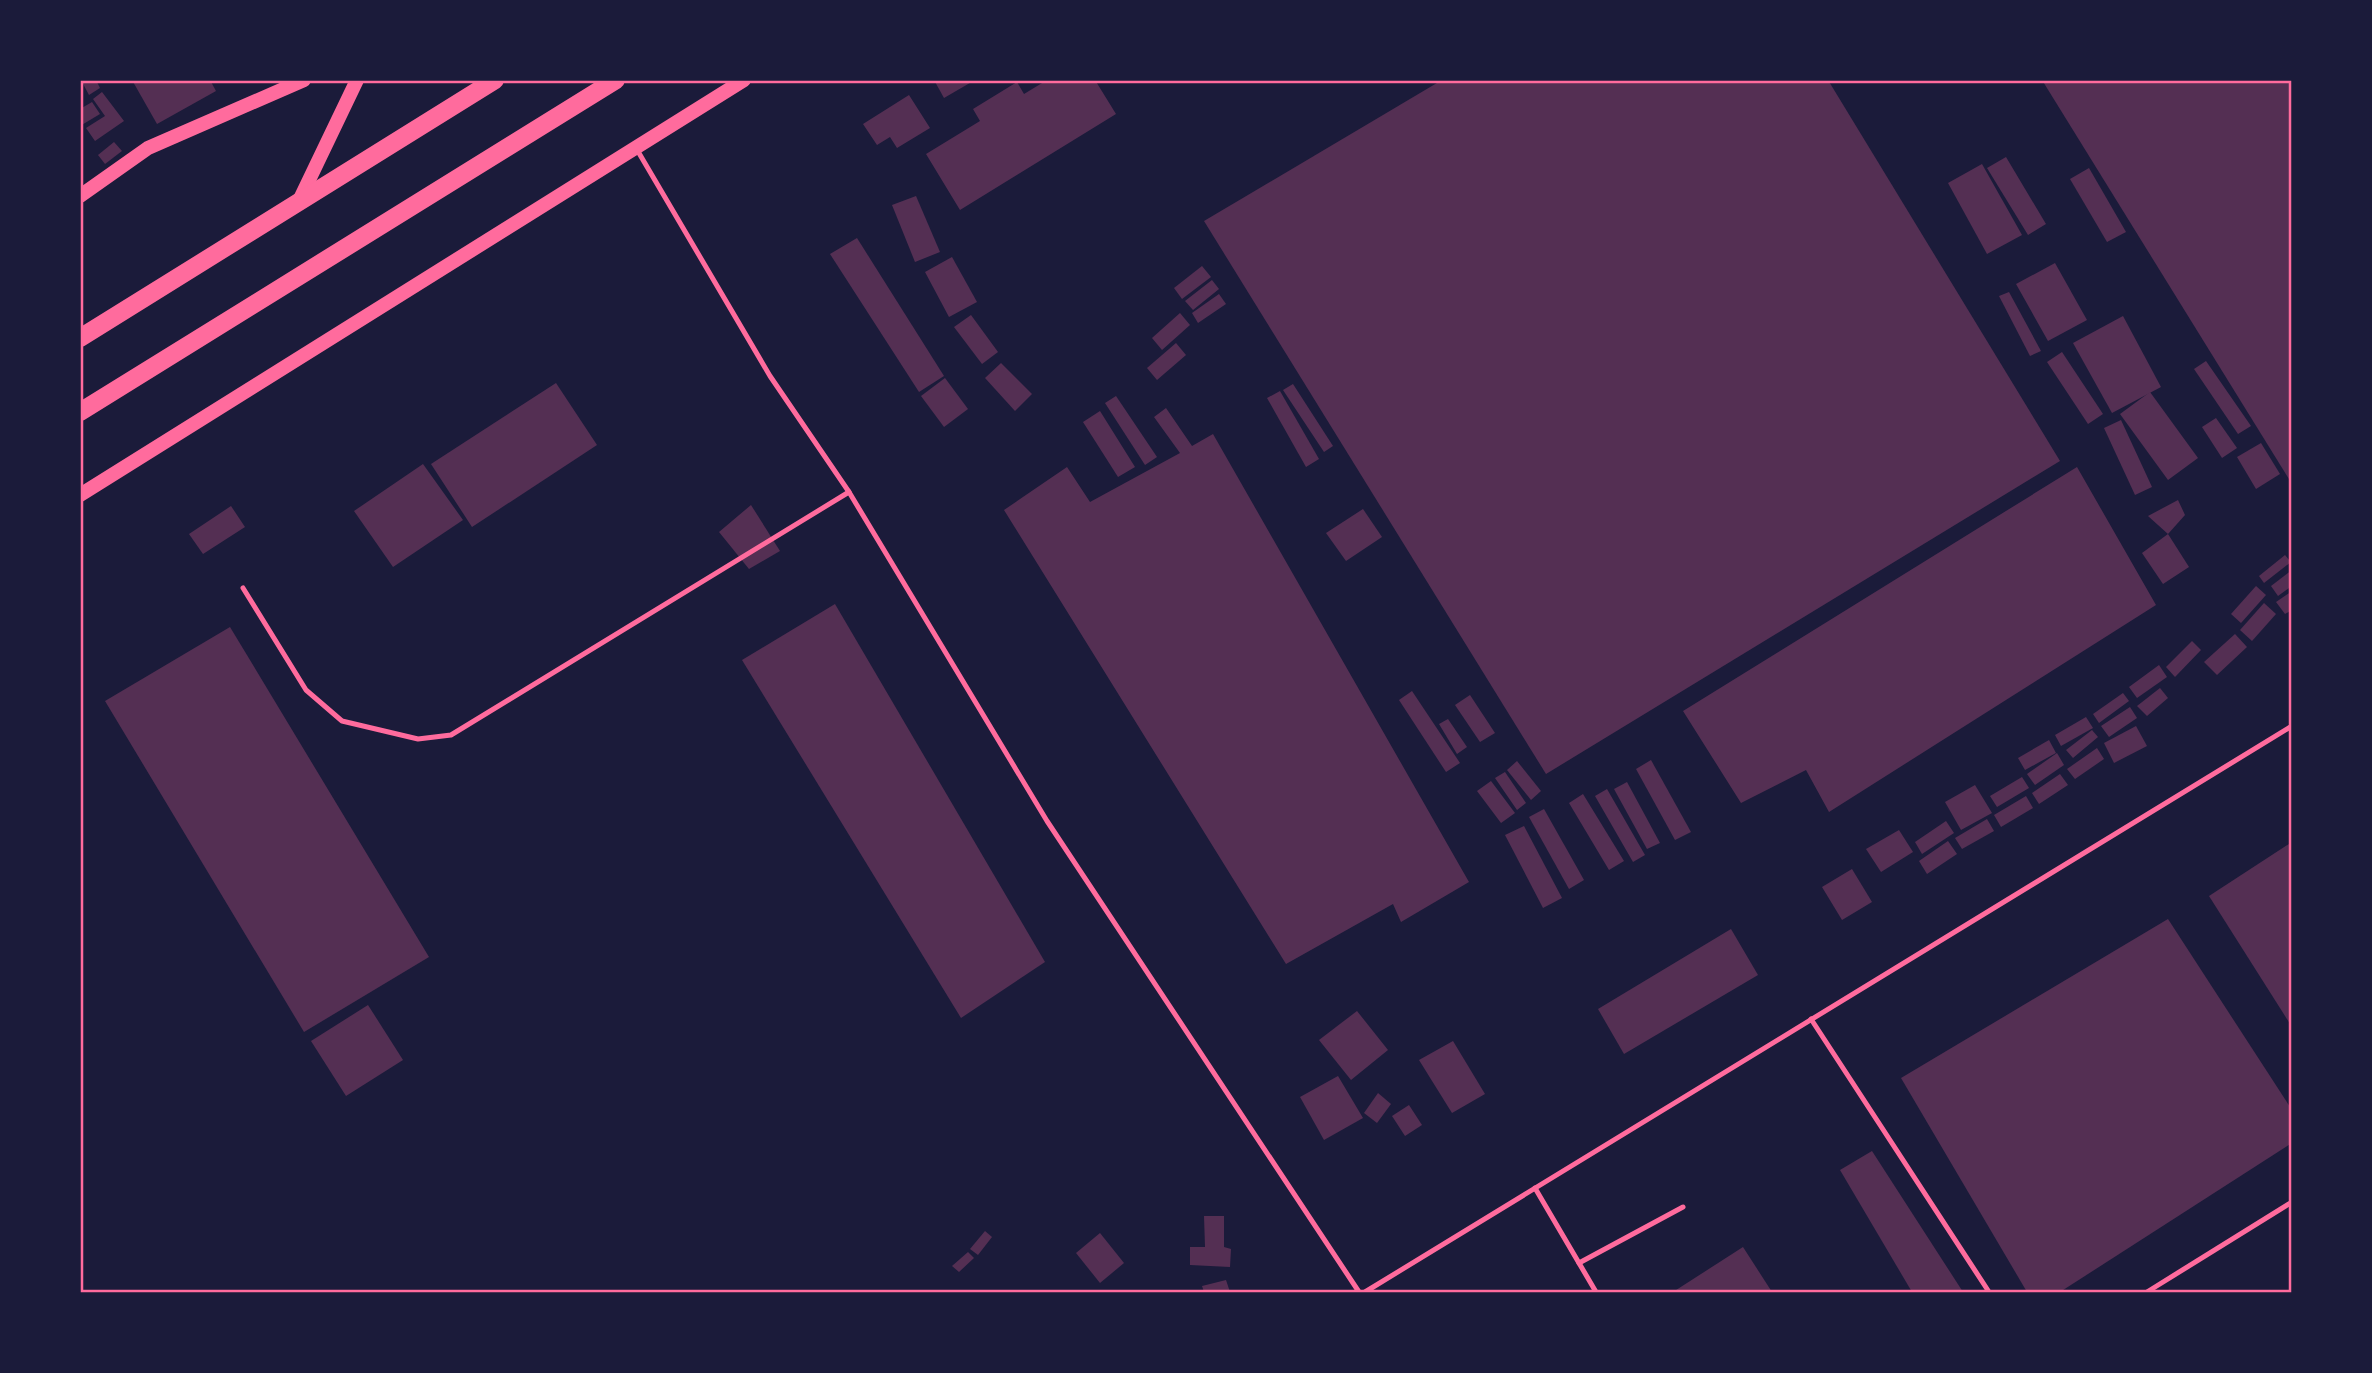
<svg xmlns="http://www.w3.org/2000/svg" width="2372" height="1373" viewBox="0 0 2372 1373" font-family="'Fira Sans',sans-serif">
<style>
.building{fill:#542f53}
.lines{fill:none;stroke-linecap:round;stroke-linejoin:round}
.service{stroke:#ff6b9d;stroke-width:5}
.secondary{stroke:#ff6b9d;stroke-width:14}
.primary{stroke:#ff6b9d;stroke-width:18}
.neatline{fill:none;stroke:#ff6b9d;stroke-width:2.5}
</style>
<rect width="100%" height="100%" fill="#1b1b3a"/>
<!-- building -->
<g class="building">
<path d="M 81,80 L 96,80 L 100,88 L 89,95 Z"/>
<path d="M 132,80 L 210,80 L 216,91 L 157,124 Z"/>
<path d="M 934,80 L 975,80 L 944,98 Z"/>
<path d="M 1047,80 L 1095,80 L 1116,114 L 960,210 L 926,154 L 980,121 L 973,109 L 1017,82 L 1024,94 Z"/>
<path d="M 1442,80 L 1828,80 L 2060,461 L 1546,774 L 1204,221 Z"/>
<path d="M 2042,80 L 2292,80 L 2292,484 Z"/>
<path d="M 102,92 L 124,121 L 95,141 L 86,128 L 105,116 L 93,99 Z"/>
<path d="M 909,95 L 930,128 L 897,148 L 890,137 L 877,145 L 863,124 Z"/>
<path d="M 92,102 L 100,114 L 80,126 L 80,109 Z"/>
<path d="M 114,142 L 122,151 L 105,164 L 98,155 Z"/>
<path d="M 2006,157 L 2046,224 L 2028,235 L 1987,168 Z"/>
<path d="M 1982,164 L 2022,235 L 1987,254 L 1948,183 Z"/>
<path d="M 2089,168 L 2126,232 L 2107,242 L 2070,179 Z"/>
<path d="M 916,196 L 940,252 L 915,262 L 892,205 Z"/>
<path d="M 857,238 L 944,376 L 919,392 L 830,254 Z"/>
<path d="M 952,257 L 977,302 L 949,317 L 925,272 Z"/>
<path d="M 2055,263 L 2087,320 L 2048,341 L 2016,284 Z"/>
<path d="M 1202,266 L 1211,277 L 1182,299 L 1174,288 Z"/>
<path d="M 1212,280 L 1219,289 L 1193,310 L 1185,301 Z"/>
<path d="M 2009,292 L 2041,351 L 2030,356 L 1999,296 Z"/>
<path d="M 1219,294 L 1226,304 L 1198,323 L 1192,313 Z"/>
<path d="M 1180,313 L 1190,325 L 1162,350 L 1152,338 Z"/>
<path d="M 971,315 L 998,352 L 982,364 L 954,327 Z"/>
<path d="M 2123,316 L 2161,387 L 2112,413 L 2073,343 Z"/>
<path d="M 1176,343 L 1186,355 L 1157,380 L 1147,368 Z"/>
<path d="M 2062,352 L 2103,414 L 2088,424 L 2047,362 Z"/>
<path d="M 2206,361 L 2251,426 L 2238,434 L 2194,369 Z"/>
<path d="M 1001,363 L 1032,394 L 1015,411 L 985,378 Z"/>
<path d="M 945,378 L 968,409 L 944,427 L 921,396 Z"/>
<path d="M 556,383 L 597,445 L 472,527 L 431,464 Z"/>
<path d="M 1293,384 L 1333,446 L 1324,452 L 1283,390 Z"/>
<path d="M 1280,391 L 1319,459 L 1306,467 L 1267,398 Z"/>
<path d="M 2150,392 L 2198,458 L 2168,480 L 2120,414 Z"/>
<path d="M 1116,396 L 1157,457 L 1145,465 L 1105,403 Z"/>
<path d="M 1166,408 L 1192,446 L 1213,434 L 1469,882 L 1401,922 L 1393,904 L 1286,964 L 1004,510 L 1067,467 L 1090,502 L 1180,453 L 1154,417 Z"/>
<path d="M 1100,411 L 1135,467 L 1118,477 L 1083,422 Z"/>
<path d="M 2216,418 L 2237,448 L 2222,458 L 2202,427 Z"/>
<path d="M 2121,420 L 2152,487 L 2135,495 L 2104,428 Z"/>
<path d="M 2261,443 L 2280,474 L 2256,489 L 2237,457 Z"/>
<path d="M 423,464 L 463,520 L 393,567 L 354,511 Z"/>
<path d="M 2077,467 L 2156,605 L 1829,812 L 1806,770 L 1741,803 L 1683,711 Z"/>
<path d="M 2178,500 L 2185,515 L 2168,534 L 2148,516 Z"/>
<path d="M 751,505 L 780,551 L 749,569 L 719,532 Z"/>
<path d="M 231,506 L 245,527 L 203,554 L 189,534 Z"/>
<path d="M 1363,509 L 1382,537 L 1346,561 L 1326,533 Z"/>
<path d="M 2168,534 L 2189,567 L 2163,584 L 2142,553 Z"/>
<path d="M 2285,555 L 2291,562 L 2264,583 L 2259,576 Z"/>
<path d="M 2292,570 L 2292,586 L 2278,596 L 2271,586 Z"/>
<path d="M 2256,586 L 2266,595 L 2241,623 L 2231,614 Z"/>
<path d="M 2292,591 L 2292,610 L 2285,614 L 2276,602 Z"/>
<path d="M 2264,603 L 2276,614 L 2252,641 L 2240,630 Z"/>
<path d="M 835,604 L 1045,962 L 961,1018 L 742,660 Z"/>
<path d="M 230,627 L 429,957 L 304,1032 L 105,701 Z"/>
<path d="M 2235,634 L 2247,647 L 2217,675 L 2204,662 Z"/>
<path d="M 2192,641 L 2201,650 L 2175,677 L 2166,667 Z"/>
<path d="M 2159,665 L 2167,677 L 2137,698 L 2129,687 Z"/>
<path d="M 2160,688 L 2168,698 L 2147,716 L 2137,706 Z"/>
<path d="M 1412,691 L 1460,763 L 1446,772 L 1399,700 Z"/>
<path d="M 2123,693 L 2129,701 L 2099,723 L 2093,714 Z"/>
<path d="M 1470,695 L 1495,733 L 1480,742 L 1455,705 Z"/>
<path d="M 2130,707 L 2137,718 L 2109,737 L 2101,726 Z"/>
<path d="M 2086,717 L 2093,728 L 2061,746 L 2055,735 Z"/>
<path d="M 1448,719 L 1467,747 L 1457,754 L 1439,724 Z"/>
<path d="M 2136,726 L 2147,746 L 2114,763 L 2104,743 Z"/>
<path d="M 2092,730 L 2098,737 L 2073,758 L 2066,750 Z"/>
<path d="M 2049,740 L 2056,753 L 2025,770 L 2018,758 Z"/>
<path d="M 2097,748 L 2104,759 L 2075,779 L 2067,769 Z"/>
<path d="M 2057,753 L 2064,765 L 2035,785 L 2027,774 Z"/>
<path d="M 1651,760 L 1691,832 L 1675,840 L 1636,769 Z"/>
<path d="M 1517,761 L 1541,791 L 1531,800 L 1507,770 Z"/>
<path d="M 1505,772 L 1526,803 L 1517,810 L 1495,778 Z"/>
<path d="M 2060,774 L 2068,785 L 2039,804 L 2032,793 Z"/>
<path d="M 2022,777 L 2029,788 L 1997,807 L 1990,796 Z"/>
<path d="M 1491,781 L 1515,813 L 1501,823 L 1477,791 Z"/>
<path d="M 1627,782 L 1660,843 L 1647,849 L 1614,789 Z"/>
<path d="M 1975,785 L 1992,813 L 1961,830 L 1945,802 Z"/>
<path d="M 1607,789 L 1645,855 L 1633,862 L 1595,796 Z"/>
<path d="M 1583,794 L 1624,861 L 1609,870 L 1569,803 Z"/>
<path d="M 2026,796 L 2033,808 L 2001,827 L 1994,815 Z"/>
<path d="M 1544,809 L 1584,880 L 1569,889 L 1529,817 Z"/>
<path d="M 1987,819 L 1994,831 L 1962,849 L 1955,838 Z"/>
<path d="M 1946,821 L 1954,833 L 1922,854 L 1915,842 Z"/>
<path d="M 1524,826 L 1562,898 L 1543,908 L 1505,835 Z"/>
<path d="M 1899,830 L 1913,852 L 1881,872 L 1866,849 Z"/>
<path d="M 1948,841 L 1957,854 L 1927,874 L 1919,861 Z"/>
<path d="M 2292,842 L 2292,1027 L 2209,896 Z"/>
<path d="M 1852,869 L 1872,902 L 1842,920 L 1822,887 Z"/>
<path d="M 2168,919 L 2292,1110 L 2292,1143 L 2060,1292 L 2027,1292 L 1901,1078 Z"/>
<path d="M 1731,929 L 1758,975 L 1624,1054 L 1598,1009 Z"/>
<path d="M 368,1005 L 403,1060 L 346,1096 L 311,1041 Z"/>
<path d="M 1357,1011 L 1388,1050 L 1351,1080 L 1319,1040 Z"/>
<path d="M 1453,1041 L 1485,1094 L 1452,1113 L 1419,1060 Z"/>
<path d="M 1338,1076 L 1363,1118 L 1324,1140 L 1300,1097 Z"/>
<path d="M 1378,1093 L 1391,1104 L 1377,1123 L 1364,1113 Z"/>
<path d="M 1409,1105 L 1422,1125 L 1405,1136 L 1392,1116 Z"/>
<path d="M 1872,1151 L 1963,1292 L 1912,1292 L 1840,1170 Z"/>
<path d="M 1204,1216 L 1224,1216 L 1224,1247 L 1231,1249 L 1230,1267 L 1190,1265 L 1190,1247 L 1205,1247 Z"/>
<path d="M 985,1231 L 992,1237 L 978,1255 L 970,1249 Z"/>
<path d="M 1100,1233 L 1124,1263 L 1100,1283 L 1076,1253 Z"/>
<path d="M 1743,1247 L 1772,1292 L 1673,1292 Z"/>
<path d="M 968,1252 L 974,1258 L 959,1272 L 952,1266 Z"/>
<path d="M 1226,1280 L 1230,1292 L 1204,1292 L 1202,1286 Z"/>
</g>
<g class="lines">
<!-- service -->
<g class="service">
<path d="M 636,148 L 770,376 L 849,492 L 1047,821 L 1359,1292"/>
<path d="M 243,588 L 306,690 L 342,721 L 418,739 L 451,735 L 849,492"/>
<path d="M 1811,1019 L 1989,1292"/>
<path d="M 1535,1188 L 1596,1292"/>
<path d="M 1579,1263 L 1683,1207"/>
<path d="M 1365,1292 L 2292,726"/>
<path d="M 2147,1292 L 2292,1202"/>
</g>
<!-- secondary -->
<g class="secondary">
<path d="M 80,196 L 148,148 L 304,80"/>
<path d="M 298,203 L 357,80"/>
<path d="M 80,495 L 744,80"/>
</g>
<!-- primary -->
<g class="primary">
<path d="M 80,338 L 495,80"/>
<path d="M 80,412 L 616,80"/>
</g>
</g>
<!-- border -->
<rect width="2372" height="1373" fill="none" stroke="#1b1b3a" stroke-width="164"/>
<rect x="82" y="82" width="2208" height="1209" class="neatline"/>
</svg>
